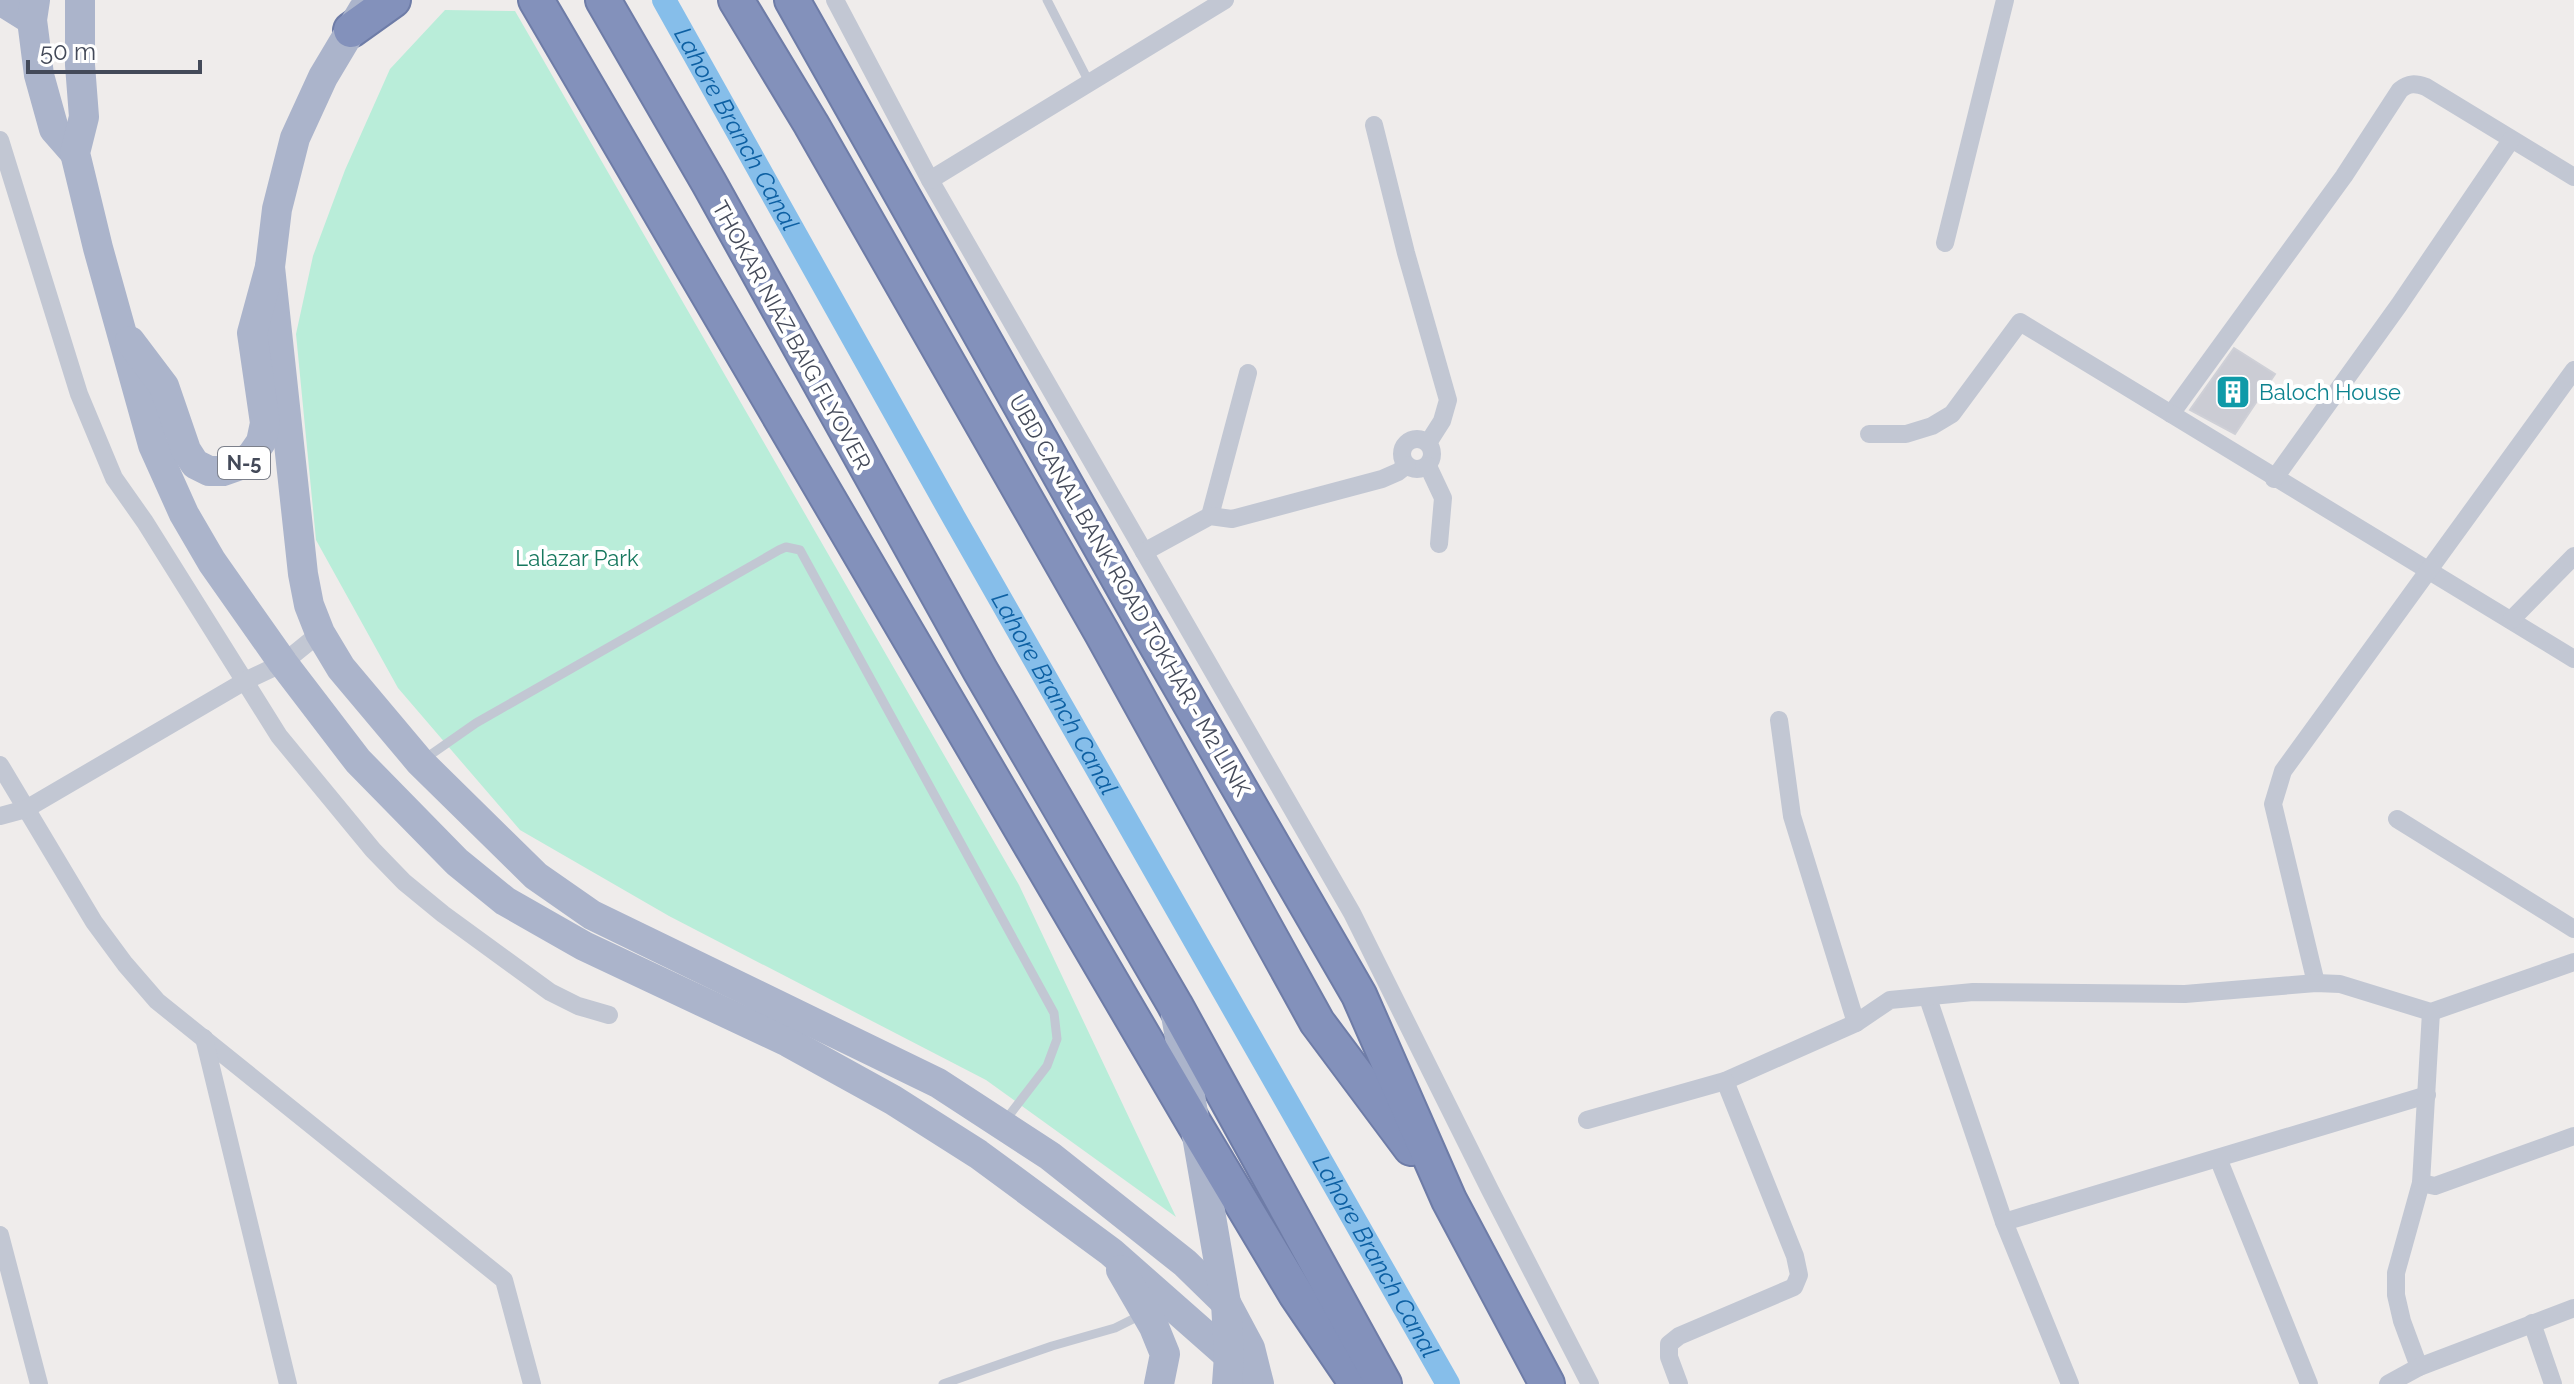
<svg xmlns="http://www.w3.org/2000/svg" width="2574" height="1384" viewBox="0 0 2574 1384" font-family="Raleway,sans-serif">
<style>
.green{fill:#b9edd9}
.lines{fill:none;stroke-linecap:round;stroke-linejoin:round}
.canal{stroke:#86beea;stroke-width:24}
.building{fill:#cbccd4;stroke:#cfd0d7;stroke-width:2}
.highway-casing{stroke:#6e7ca7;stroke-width:38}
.lane{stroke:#c2c7d3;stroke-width:9}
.street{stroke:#c2c7d3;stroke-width:18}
.primary{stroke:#abb4cb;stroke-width:30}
.highway{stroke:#8391bb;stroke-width:34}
.labels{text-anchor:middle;stroke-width:8;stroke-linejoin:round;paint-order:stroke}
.shield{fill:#fff;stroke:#7c808b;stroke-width:2}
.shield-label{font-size:20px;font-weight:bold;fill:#444a59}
.street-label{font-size:22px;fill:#444a59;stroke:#fff}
.culture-label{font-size:22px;fill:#0d838f;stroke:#fff;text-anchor:start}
.park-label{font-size:22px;fill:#17785e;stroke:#fff}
.water-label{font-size:24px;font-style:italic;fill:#0d60a3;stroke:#fff}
</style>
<rect width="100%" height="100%" fill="#efeceb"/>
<!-- green -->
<path class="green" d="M 445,10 L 515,11 L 1019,885 L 1176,1217 L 986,1080 L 669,916 L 520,830 L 398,688 L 316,540 L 296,334 L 313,256 L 345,170 L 390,69 Z"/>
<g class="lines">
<!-- canal -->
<path class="canal" id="s1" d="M 664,0 L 953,516 L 1448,1384"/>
</g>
<!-- building -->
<path class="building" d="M 2234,348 L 2275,374 L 2235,434 L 2190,410 Z"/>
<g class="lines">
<!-- highway casing -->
<g class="highway-casing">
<g id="highway">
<path d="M 536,0 L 1195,1125 L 1296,1294 L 1357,1384"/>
<path d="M 603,0 L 709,183 L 980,670 L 1175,1005 L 1384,1384"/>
<path d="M 736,0 L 811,124 L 1102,633 L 1317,1022 L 1411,1148"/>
<path d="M 792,0 L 1142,620 L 1359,995 L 1449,1200 L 1547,1384"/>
<path d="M 351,30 L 393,0"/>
</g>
</g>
<!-- lane -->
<g class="lane">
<path d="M 1047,0 L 1090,84"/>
<path d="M 423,760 L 476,723 L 779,550 L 786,547 L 800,550 L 1054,1013 L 1057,1039 L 1047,1066 L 1004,1122"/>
<path d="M 943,1384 L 1052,1346 L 1115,1328 L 1141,1315"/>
</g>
<!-- street -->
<g class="street">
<path d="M 835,0 L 930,180 L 1352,913 L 1490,1190 L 1590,1384"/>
<path d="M 1374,125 L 1406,253 L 1448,400 L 1442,421 L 1428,443"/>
<path d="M 0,140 L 79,394 L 114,478 L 145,522 L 279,736 L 373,850 L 404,882 L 443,914 L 550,992 L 578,1006 L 609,1015"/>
<path d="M 930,180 L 1225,0"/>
<path d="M 1945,243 L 2005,0"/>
<path d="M 2171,414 L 2344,176 L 2400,90 C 2409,83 2415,83 2426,87 L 2574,177"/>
<path d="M 1869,434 L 1906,434 L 1932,426 L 1952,414 L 2020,322 L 2574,659"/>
<circle cx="1417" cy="454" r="15"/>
<path d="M 1428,466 L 1443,498 L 1439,544"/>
<path d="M 2274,479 L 2399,305 L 2511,140"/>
<path d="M 1210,516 L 1248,373"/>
<path d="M 1144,552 L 1210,516 L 1232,519 L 1382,479 L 1398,472 L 1407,465"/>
<path d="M 2511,620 L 2574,556"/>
<path d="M 1779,720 L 1792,816 L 1856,1023"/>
<path d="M 0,765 L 94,922 L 125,964 L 157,1001 L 504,1280 L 532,1384"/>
<path d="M 0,816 L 26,809 L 245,681 L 283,663 L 320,633"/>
<path d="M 2397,819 L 2574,929"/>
<path d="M 2316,983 L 2273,804 L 2283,771 L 2574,370"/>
<path d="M 1928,998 L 2004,1222 L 2070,1384"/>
<path d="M 204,1038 L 288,1384"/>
<path d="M 1587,1120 L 1725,1081 L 1856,1023 L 1890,1000 L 1973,992 L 2185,994 L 2316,983 L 2340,984 L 2431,1012 L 2574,962"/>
<path d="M 2218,1158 L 2309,1384"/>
<path d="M 2421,1183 L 2435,1186 L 2574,1136"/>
<path d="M 2004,1222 L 2427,1095"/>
<path d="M 0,1235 L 39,1384"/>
<path d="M 2532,1323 L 2553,1384"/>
<path d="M 2419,1367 L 2402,1321 L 2396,1295 L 2396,1273 L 2421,1183 L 2431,1012"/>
<path d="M 1679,1384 L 1669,1357 L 1669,1344 L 1679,1336 L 1794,1287 L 1799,1275 L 1795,1256 L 1725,1081"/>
<path d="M 2388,1384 L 2419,1367 L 2574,1308"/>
</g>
<!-- primary -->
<g class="primary">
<path d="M 0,0 L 32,20"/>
<path d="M 35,0 L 32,20 L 39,75 L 54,129 L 75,153"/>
<path d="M 80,0 L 80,65 L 84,117 L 75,153 L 98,248 L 153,445 L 184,514 L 212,562 L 283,663 L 358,761 L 457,862 L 505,901 L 584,946 L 788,1042 L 893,1100 L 978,1154 L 1111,1252 L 1229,1356 L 1258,1384"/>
<path d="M 270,267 L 303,574 L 309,605 L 320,633 L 341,668 L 420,762 L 536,876 L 592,915 L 938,1083 L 1050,1156 L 1185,1263 L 1226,1303 L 1250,1348 L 1259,1384"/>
<path d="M 130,341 L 164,386 L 186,450 L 195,464 L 209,471 L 223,471 L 240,465 L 252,455 L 261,442 L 265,423 L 252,333 L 270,267 L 277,209 L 295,138 L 323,77 L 363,10"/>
<path d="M 1176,1015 L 1226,1303 L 1229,1356 L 1227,1384"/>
<path d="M 1121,1270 L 1154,1327 L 1165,1354 L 1159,1384"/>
</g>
<!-- highway -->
<use href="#highway" class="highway"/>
</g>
<!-- icons -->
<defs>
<g id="building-square" transform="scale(1.8)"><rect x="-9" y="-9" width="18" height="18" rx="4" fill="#0f9aa8" stroke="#fff"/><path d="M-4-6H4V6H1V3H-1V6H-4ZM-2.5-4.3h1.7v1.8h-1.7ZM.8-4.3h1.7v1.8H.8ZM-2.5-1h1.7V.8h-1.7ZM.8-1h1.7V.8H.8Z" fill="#fff"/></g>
</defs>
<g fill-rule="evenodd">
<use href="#building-square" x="2233" y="392"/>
</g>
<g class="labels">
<!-- shield labels -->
<rect class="shield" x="218" y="447" width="52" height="32" rx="6"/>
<g class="shield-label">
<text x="244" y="470">N-5</text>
</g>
<!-- street labels -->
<g class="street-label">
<text transform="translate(792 335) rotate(61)" y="8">THOKAR NIAZ BAIG FLYOVER</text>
<text transform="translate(1130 595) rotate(60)" y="8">UBD CANAL BANK ROAD TOKHAR - M2 LINK</text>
</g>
<!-- culture labels -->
<g class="culture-label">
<text x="2259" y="400">Baloch House</text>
</g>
<!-- park labels -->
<g class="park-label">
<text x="577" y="566">Lalazar Park</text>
</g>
<!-- water labels -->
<g class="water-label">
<text dy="8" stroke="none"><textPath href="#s1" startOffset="148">Lahore Branch Canal</textPath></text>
<text dy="8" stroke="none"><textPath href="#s1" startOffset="796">Lahore Branch Canal</textPath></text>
<text dy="8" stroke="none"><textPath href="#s1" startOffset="1444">Lahore Branch Canal</textPath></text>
</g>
</g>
<!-- scale -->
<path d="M28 60v12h172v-12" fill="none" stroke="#444a59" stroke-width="4"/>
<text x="40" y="60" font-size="24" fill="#444a59" stroke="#ffffff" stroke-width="6" paint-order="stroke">50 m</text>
</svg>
